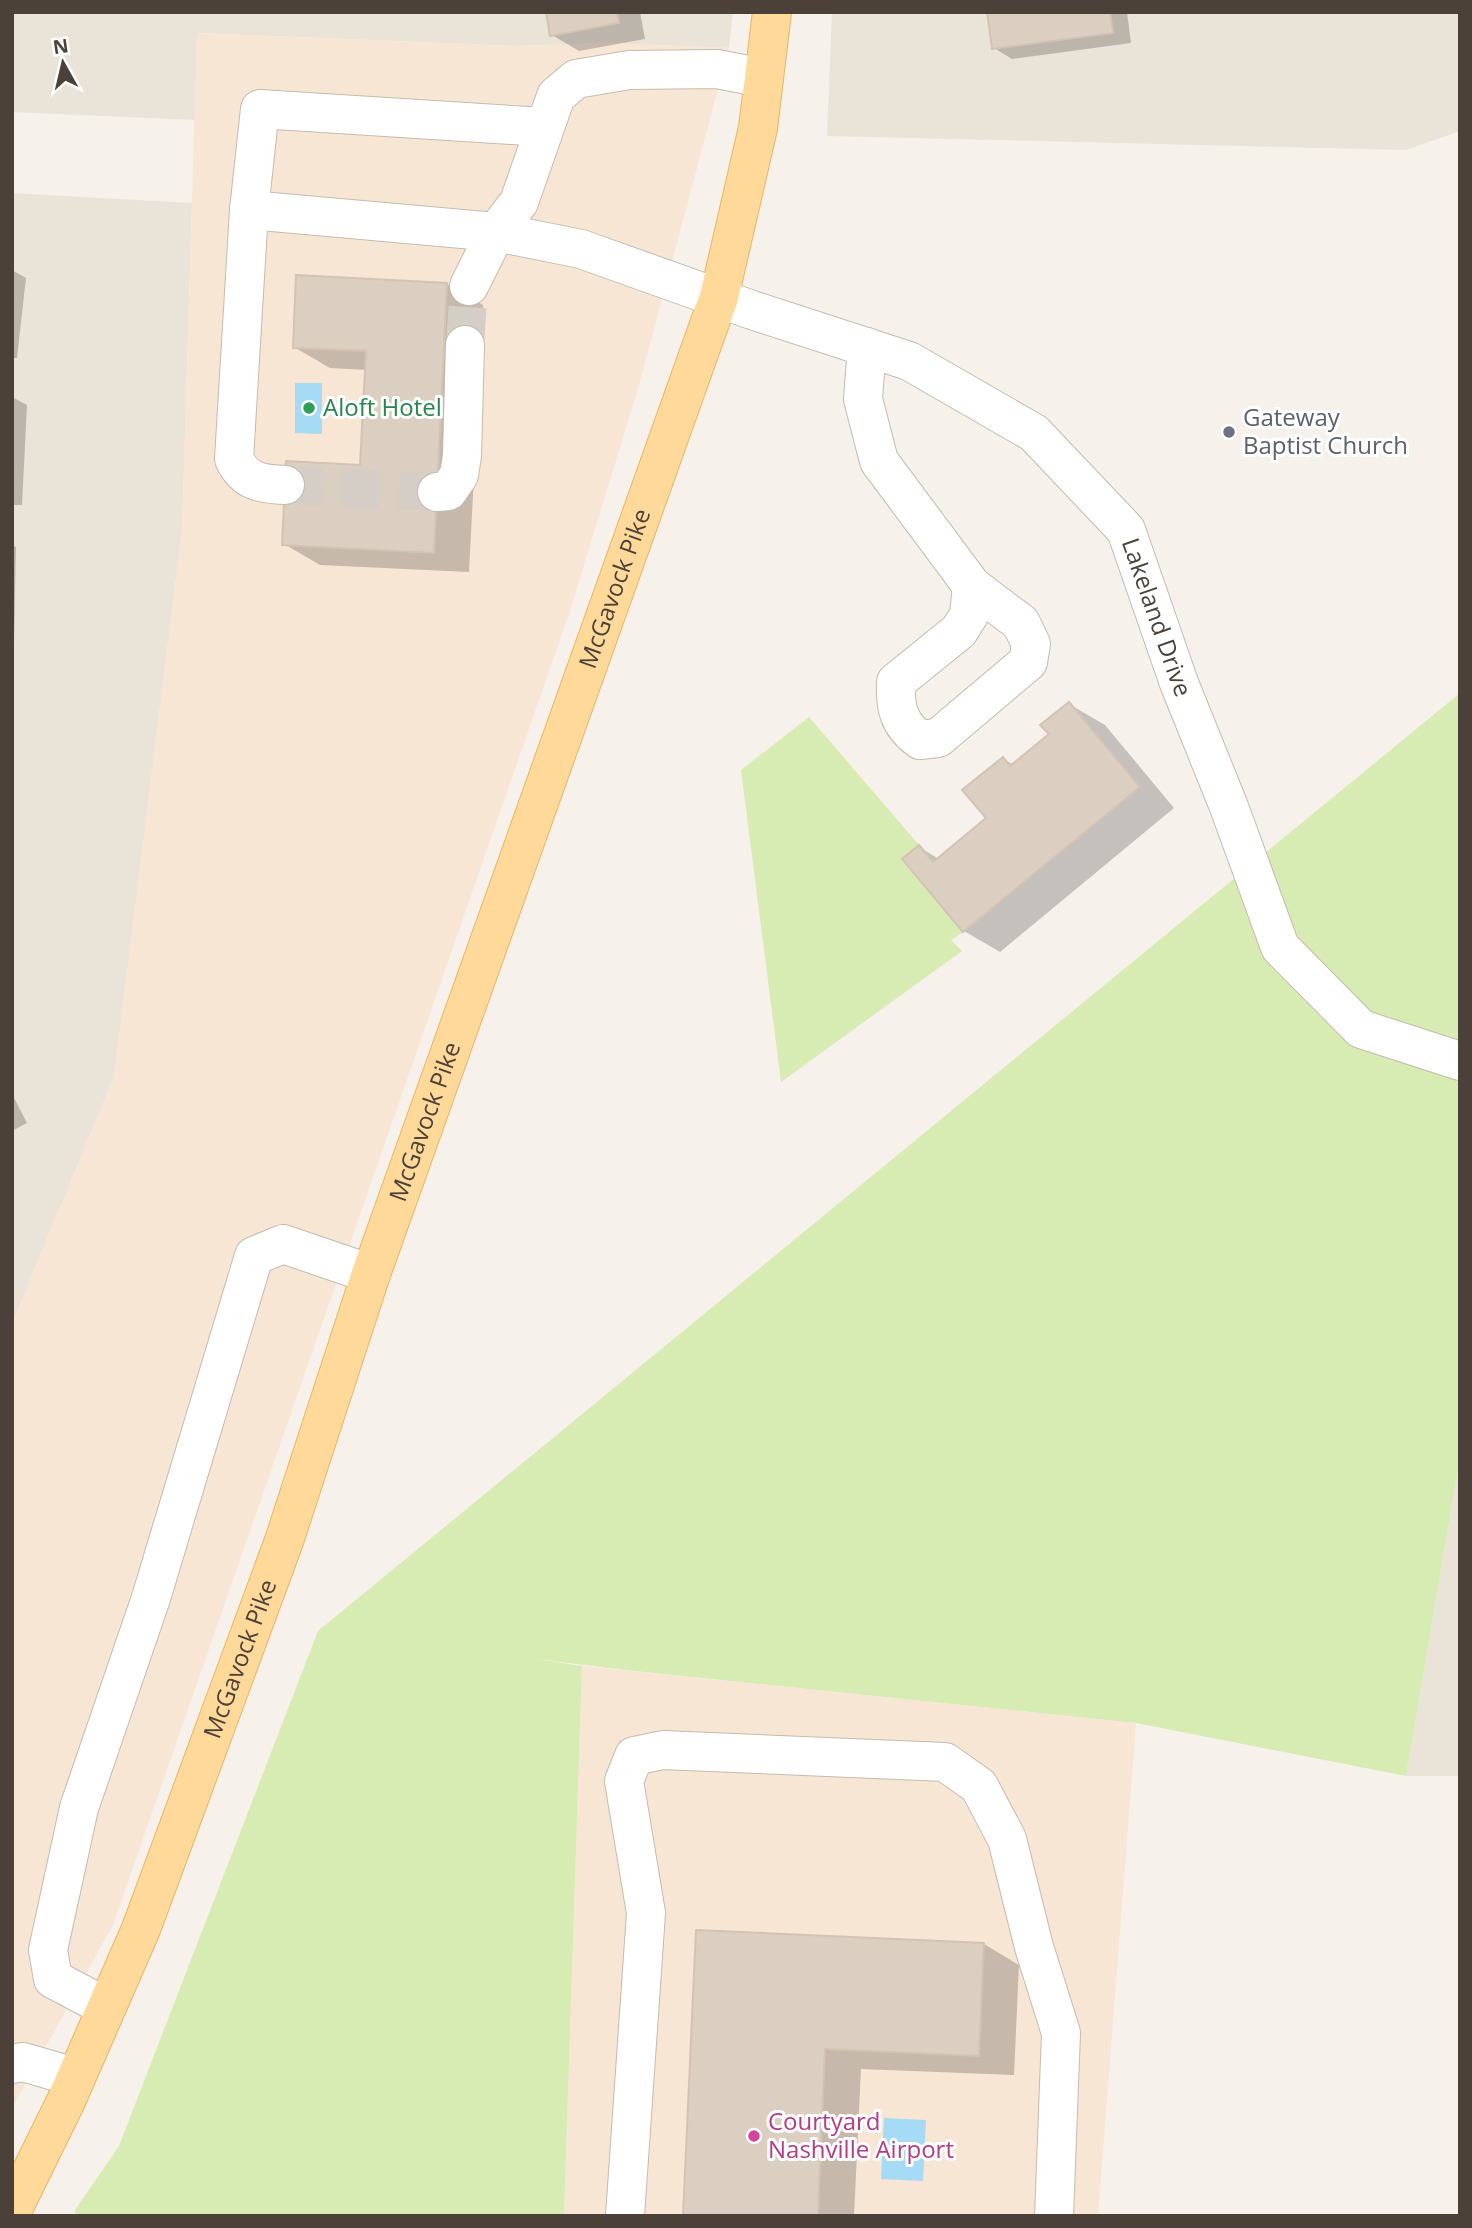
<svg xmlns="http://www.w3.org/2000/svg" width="1472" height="2228" viewBox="0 0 1472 2228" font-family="'Open Sans',sans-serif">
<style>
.residential{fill:#eae3d8}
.commercial{fill:#f8e6d5}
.green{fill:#d7ecb2}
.water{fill:#a5dbf4}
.shadow{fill:#0003}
.building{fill:#dbcfc2;stroke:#d3c3b2;stroke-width:2}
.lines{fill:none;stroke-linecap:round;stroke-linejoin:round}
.minor-tunnel{stroke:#d4cec6;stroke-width:38;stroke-dasharray:38 19;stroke-linecap:butt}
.minor-casing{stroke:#c5bbaf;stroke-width:40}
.major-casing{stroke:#eab564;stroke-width:40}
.minor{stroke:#fff;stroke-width:38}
.major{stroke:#ffd99a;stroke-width:38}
.leisure-dot{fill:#2e9e5b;stroke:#fff;stroke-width:2.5}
.worship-dot{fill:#6b7280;stroke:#fff;stroke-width:2.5}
.hotel-dot{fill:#d1479c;stroke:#fff;stroke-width:2.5}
.labels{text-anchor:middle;stroke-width:6;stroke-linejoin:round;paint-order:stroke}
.leisure-label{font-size:24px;fill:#27864d;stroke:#fff;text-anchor:start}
.worship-label{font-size:24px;fill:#5b616d;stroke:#fff;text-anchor:start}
.street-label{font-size:24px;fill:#4b4138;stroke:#fff}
.hotel-label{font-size:24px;fill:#b23c85;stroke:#fff;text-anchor:start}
</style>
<rect width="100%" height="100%" fill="#f6f1ea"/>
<!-- residential -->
<g class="residential">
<path d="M 12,12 L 733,12 L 729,48 L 605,43 L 514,46 L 197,33 L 195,120 L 12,112 Z"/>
<path d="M 832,12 L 1460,12 L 1460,131 L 1406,150 L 827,136 Z"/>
<path d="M 12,193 L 192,203 L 182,531 L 114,1077 L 12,1324 Z"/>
<path d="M 1460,1458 L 1460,1776 L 1406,1776 Z"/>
</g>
<!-- commercial -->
<g class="commercial">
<path d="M 197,33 L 514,46 L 605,43 L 729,48 L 638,389 L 569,614 L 113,1925 L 12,2108 L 12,1324 L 114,1077 L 182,531 Z"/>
<path d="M 582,1666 L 1136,1723 L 1098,2216 L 564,2216 Z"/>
</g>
<!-- green -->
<g class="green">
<path d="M 1460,693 L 1460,1458 L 1406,1776 L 1136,1723 L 625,1670 L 528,1658 L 582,1666 L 564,2216 L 76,2216 L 75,2210 L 119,2146 L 318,1631 Z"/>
<path d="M 809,717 L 919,845 L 902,860 L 963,932 L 951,940 L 962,951 L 781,1082 L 741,770 Z"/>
</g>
<!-- water -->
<g class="water">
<path d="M 295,383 L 322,383 L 322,434 L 295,433 Z"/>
<path d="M 884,2118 L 926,2120 L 923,2181 L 881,2179 Z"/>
</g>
<!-- shadow -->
<g class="shadow">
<path d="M 548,12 L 640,12 L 645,39 L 579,51 L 552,35 Z"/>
<path d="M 989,12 L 1127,12 L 1131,43 L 1012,59 L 994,48 Z"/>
<path d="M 12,270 L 26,278 L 17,358 L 12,358 Z"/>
<path d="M 447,284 L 483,305 L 469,572 L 320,565 L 284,544 L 362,466 L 367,370 L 330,368 L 294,347 Z"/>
<path d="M 12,397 L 27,405 L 22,505 L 12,505 Z"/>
<path d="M 12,545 L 16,547 L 14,645 L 12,645 Z"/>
<path d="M 1069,704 L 1105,725 L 1174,808 L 1000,952 L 964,931 L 904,860 L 919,847 L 939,859 L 988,818 L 1003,759 L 1014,765 L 1051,734 Z"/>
<path d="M 12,1094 L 27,1123 L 12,1131 Z"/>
<path d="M 698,1932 L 984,1944 L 1019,1965 L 1014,2075 L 861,2069 L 854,2216 L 685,2216 Z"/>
</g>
<!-- building -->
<g class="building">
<path d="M 546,12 L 617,12 L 619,23 L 550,36 Z"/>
<path d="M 987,12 L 1110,12 L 1113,33 L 992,49 Z"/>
<path d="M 296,275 L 447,283 L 434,553 L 282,545 L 286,461 L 360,465 L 366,351 L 293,348 Z"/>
<path d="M 1069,702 L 1140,787 L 963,932 L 902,859 L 919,845 L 933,862 L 986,818 L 962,790 L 1003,757 L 1010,766 L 1049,734 L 1040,725 Z"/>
<path d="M 696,1930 L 984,1943 L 979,2056 L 825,2049 L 818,2216 L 683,2216 Z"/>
</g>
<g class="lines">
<!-- minor-tunnel -->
<g class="minor-tunnel">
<path d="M 465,345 L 469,286"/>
<path d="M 285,485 L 437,492"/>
</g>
<!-- minor casing -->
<g class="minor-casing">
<g id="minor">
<path id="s1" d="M 544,127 L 260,109 L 249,210 L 496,232 L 581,249 L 752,310 L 909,361 L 1034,433 L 1126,530 L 1179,683 L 1229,807 L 1280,947 L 1361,1029 L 1460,1061"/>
<path d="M 249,210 L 234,459 C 245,482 262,484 285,485"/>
<path d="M 469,286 L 496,232 L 519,202 L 556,96 L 576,79 L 629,70 L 717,69 L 764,78"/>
<path d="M 867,347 L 863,399 L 879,461 L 972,586"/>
<path d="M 437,492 L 448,491 L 459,475 L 462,456 L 465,345"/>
<path d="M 972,586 L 1021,623 L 1031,644 L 1028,662 L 938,738 L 920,740 C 898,724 895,707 896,682 L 959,631 L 969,615 Z"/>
<path d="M 106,2007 L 53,1979 L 48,1950 L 79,1808 L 151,1598 L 254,1256 L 283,1244 L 371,1274"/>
<path d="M 12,2064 L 23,2062 L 75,2077"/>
<path d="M 625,2216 L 646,1913 L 624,1781 L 634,1756 L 663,1750 L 945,1762 L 979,1786 L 1007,1839 L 1034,1947 L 1061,2033 L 1054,2216"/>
</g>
</g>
<!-- major casing -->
<g class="major-casing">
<g id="major">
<path id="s2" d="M 12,2211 L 66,2101 L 141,1929 L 284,1541 L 371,1274 L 719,297 L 758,128 L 772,12"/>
</g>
</g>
<!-- minor -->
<use href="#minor" class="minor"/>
<!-- major -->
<use href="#major" class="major"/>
</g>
<!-- markers -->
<circle class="leisure-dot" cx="309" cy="408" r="7"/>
<circle class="worship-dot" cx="1229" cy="432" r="7"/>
<circle class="hotel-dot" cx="754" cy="2136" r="7"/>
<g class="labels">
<!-- leisure labels -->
<g class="leisure-label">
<text x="323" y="416">Aloft Hotel</text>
</g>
<!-- worship labels -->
<g class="worship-label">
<text x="1243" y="426">Gateway<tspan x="1243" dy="28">Baptist Church</tspan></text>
</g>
<!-- street labels -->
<g class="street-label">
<text dy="8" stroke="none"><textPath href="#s2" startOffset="1732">McGavock Pike</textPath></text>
<text dy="8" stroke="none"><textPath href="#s1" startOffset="1438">Lakeland Drive</textPath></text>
<text dy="8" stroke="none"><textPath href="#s2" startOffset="1166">McGavock Pike</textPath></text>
<text dy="8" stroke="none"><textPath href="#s2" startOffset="598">McGavock Pike</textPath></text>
</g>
<!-- hotel labels -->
<g class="hotel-label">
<text x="768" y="2130">Courtyard<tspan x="768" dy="28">Nashville Airport</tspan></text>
</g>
</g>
<!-- border -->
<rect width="1472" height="2228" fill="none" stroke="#4b4138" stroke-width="28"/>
<!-- north arrow -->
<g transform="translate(63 63) rotate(352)" stroke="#ffffff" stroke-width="5" paint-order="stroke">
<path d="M0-5L12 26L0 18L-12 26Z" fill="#4b4138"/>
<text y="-10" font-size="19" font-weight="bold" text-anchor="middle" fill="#4b4138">N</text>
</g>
</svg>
